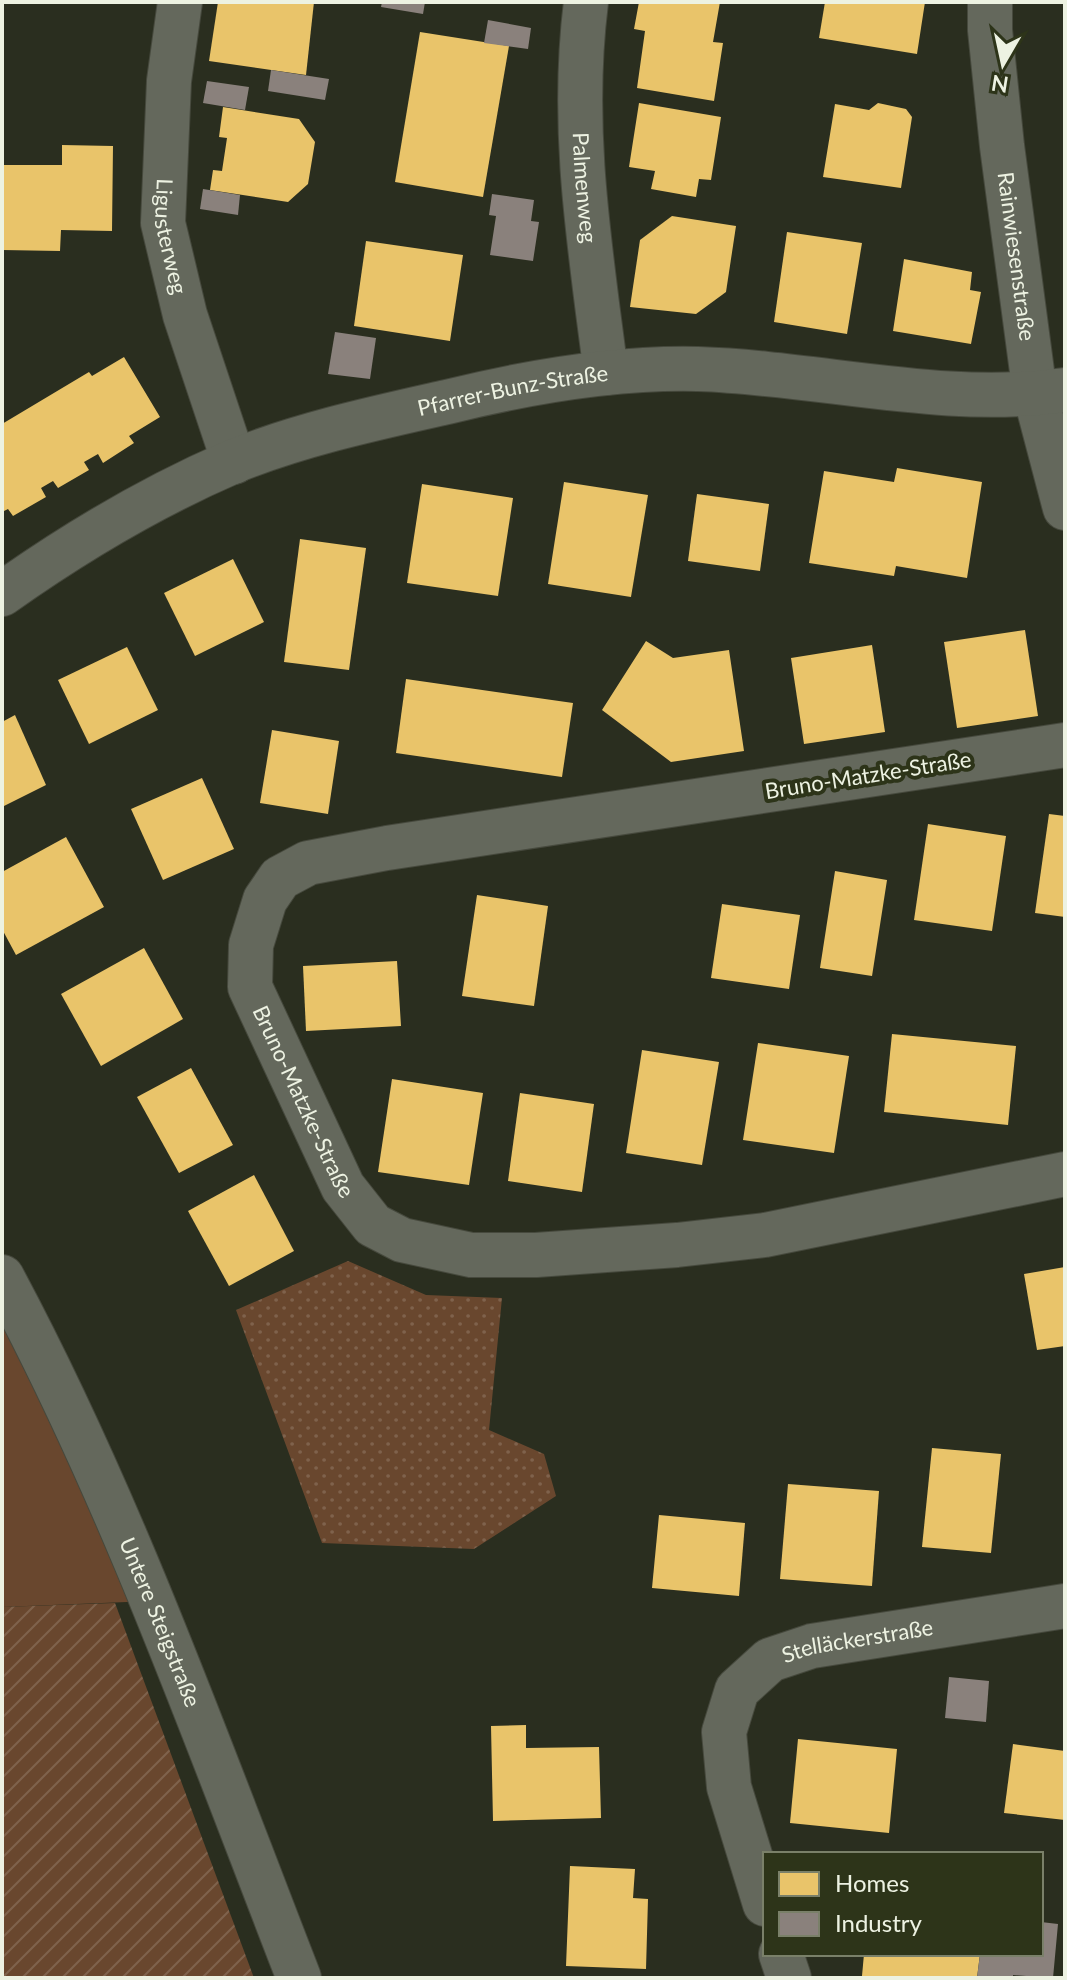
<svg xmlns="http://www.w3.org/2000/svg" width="1067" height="1980" viewBox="0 0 1067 1980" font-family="Lato,sans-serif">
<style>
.grass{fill:#69472e}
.park{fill:url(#park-dots)}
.garden{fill:url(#garden-furrows)}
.homes{fill:#e9c46a}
.industry{fill:#8a817c}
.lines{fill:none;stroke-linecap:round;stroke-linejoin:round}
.minor-casing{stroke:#46493d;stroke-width:46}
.minor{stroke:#64685c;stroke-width:44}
.labels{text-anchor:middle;stroke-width:8;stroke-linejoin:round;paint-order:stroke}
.street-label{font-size:22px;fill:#edf2e2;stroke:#2d3419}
</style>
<defs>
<pattern id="park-dots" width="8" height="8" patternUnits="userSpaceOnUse" patternTransform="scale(2)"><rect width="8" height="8" fill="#69472e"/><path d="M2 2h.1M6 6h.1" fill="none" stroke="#7f624c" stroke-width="1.8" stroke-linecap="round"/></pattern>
<pattern id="garden-furrows" width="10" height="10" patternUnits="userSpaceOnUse" patternTransform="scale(2)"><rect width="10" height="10" fill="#69472e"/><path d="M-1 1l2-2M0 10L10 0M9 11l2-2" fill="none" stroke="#7f624c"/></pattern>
</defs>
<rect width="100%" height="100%" fill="#2a2e1f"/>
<!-- grass -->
<path class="grass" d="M 2,1277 L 152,1601 L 2,1607 Z"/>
<!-- park -->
<path class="park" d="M 348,1261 L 426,1295 L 502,1298 L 489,1430 L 544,1454 L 556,1496 L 474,1549 L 322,1543 L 236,1310 Z"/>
<!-- garden -->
<path class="garden" d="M 115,1603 L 254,1978 L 2,1978 L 2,1607 Z"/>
<!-- homes -->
<g class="homes">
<path d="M 218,2 L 314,2 L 306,75 L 209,61 Z"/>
<path d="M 639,2 L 720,2 L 713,42 L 723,43 L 714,101 L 637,88 L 645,31 L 634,29 Z"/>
<path d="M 825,2 L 925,2 L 917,54 L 819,38 Z"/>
<path d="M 420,32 L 509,46 L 483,197 L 395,182 Z"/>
<path d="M 639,103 L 721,117 L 711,180 L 699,179 L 696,197 L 651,189 L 655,171 L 629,167 Z"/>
<path d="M 878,103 L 906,109 L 912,117 L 901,188 L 823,177 L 835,104 L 869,110 Z"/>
<path d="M 223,107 L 299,119 L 315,142 L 308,184 L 288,202 L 210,190 L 213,170 L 222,171 L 227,138 L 219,137 Z"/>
<path d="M 62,145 L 113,146 L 112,231 L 61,230 L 60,251 L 2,250 L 2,165 L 62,165 Z"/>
<path d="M 672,216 L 736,226 L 726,292 L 696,314 L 630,307 L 640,240 Z"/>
<path d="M 787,232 L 862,243 L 847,334 L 774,322 Z"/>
<path d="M 366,241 L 463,255 L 450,341 L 354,326 Z"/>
<path d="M 904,259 L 972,272 L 970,290 L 981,292 L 971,344 L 893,331 Z"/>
<path d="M 124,357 L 160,417 L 129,436 L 134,443 L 103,463 L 98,454 L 84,462 L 89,470 L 58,488 L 53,481 L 41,488 L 46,497 L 13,516 L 8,509 L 2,512 L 2,424 L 89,372 L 92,376 Z"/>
<path d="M 897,468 L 982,482 L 967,578 L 896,566 L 894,576 L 809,563 L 824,471 L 894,482 Z"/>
<path d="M 564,482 L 648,495 L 631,597 L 548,584 Z"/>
<path d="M 422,484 L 513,498 L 498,596 L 407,583 Z"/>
<path d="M 697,494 L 769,504 L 760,571 L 688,561 Z"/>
<path d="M 300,539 L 366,548 L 349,670 L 284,662 Z"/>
<path d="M 233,559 L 264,622 L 195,656 L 164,593 Z"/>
<path d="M 1025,630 L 1038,716 L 957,728 L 944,642 Z"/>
<path d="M 646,641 L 673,658 L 729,650 L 744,751 L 671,762 L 602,710 Z"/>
<path d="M 872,645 L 885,732 L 804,744 L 791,658 Z"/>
<path d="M 127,647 L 158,710 L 89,744 L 58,680 Z"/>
<path d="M 406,679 L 573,703 L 562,777 L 396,753 Z"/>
<path d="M 15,715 L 46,785 L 2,807 L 2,722 Z"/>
<path d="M 272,730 L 339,741 L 328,814 L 260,803 Z"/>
<path d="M 202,778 L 234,849 L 163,880 L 131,809 Z"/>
<path d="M 1049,814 L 1065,816 L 1065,917 L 1035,913 Z"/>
<path d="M 928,824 L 1006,836 L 992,931 L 914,920 Z"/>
<path d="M 66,837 L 104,907 L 16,955 L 2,929 L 2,872 Z"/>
<path d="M 835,871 L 887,880 L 872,976 L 820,968 Z"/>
<path d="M 477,895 L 548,906 L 534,1006 L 462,996 Z"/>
<path d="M 722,904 L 800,915 L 789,989 L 711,978 Z"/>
<path d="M 144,948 L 183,1019 L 101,1066 L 61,994 Z"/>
<path d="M 397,961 L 401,1026 L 306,1031 L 303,966 Z"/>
<path d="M 892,1034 L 1016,1046 L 1008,1125 L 884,1112 Z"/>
<path d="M 758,1043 L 849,1056 L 834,1153 L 743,1140 Z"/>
<path d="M 642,1050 L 719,1062 L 702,1165 L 626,1153 Z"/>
<path d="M 191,1068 L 233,1145 L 179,1173 L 137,1097 Z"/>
<path d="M 392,1079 L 483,1093 L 469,1185 L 378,1172 Z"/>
<path d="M 520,1093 L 594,1104 L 582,1192 L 508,1181 Z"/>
<path d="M 254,1175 L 294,1251 L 229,1286 L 188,1211 Z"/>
<path d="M 1065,1267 L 1065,1346 L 1037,1350 L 1024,1274 Z"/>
<path d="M 932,1448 L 1001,1454 L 991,1553 L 922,1547 Z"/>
<path d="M 788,1484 L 879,1491 L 872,1586 L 780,1579 Z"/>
<path d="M 659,1515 L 745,1523 L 739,1596 L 652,1588 Z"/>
<path d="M 526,1725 L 526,1748 L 599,1747 L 601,1818 L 493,1821 L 491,1726 Z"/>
<path d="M 798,1739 L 897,1749 L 889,1833 L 790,1823 Z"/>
<path d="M 1013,1744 L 1065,1751 L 1065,1820 L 1004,1813 Z"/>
<path d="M 570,1866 L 635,1869 L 633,1898 L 648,1899 L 646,1969 L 566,1966 Z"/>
<path d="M 864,1954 L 980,1954 L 977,1978 L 862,1976 Z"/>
</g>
<!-- industry -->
<g class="industry">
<path d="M 382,2 L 425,2 L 423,14 L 381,7 Z"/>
<path d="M 488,20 L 531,28 L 528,49 L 484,43 Z"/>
<path d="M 271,70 L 329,79 L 325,100 L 268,91 Z"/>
<path d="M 207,81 L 249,87 L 245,110 L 203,103 Z"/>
<path d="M 203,189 L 240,195 L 238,215 L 200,209 Z"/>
<path d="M 492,194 L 534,200 L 531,221 L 539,222 L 533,261 L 490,255 L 496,216 L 489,215 Z"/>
<path d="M 335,332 L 376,338 L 370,379 L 328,374 Z"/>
<path d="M 949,1677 L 989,1681 L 986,1722 L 945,1718 Z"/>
<path d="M 1041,1922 L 1058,1924 L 1053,1978 L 1013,1975 L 1013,1978 L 977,1978 L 980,1954 L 1041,1954 Z"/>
</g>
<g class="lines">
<!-- minor casing -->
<g class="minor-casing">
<g id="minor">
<path id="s1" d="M 180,2 L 169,81 L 163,223 L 185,315 L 234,462"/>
<path id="s2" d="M 586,2 C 570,129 590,248 606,373"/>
<path id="s3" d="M 990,2 L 990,30 L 1002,146 L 1035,394 L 1065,508"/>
<path id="s4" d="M 2,594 C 74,543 151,497 232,462 C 301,434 376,418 447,402 C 528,382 615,367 698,369 C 821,373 942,407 1065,390"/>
<path id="s5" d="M 1065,745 L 387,848 L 308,863 L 280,878 L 265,900 L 251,945 L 250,987 L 343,1187 L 373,1225 L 402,1240 L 471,1255 L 536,1255 L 677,1245 L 765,1235 L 1065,1174"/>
<path id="s6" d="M 2,1277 C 122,1501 207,1742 299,1978"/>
<path id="s7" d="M 765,1904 L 729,1787 L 724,1732 L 737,1690 L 770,1660 L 812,1646 L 1065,1606"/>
<path d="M 781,1954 L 789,1978"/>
</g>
</g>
<!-- minor -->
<use href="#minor" class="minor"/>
</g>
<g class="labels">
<!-- street labels -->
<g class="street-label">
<text dy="8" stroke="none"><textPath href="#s2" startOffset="186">Palmenweg</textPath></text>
<text dy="8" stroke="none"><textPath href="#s1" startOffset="236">Ligusterweg</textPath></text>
<text dy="8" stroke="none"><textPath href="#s3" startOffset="256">Rainwiesenstraße</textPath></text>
<text dy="8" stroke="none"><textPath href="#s4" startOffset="556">Pfarrer-Bunz-Straße</textPath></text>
<text transform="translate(868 775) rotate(-9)" y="8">Bruno-Matzke-Straße</text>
<text dy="8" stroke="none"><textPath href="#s5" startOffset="1040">Bruno-Matzke-Straße</textPath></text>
<text dy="8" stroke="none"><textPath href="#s6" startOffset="380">Untere Steigstraße</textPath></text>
<text dy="8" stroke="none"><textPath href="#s7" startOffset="356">Stelläckerstraße</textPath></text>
</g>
</g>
<!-- border -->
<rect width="1067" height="1980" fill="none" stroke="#edf2e2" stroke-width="8"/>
<!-- legend -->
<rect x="763" y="1852" width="280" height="104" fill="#2d3419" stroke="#7a8069" stroke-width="2"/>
<rect x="779" y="1872" width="40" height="24" fill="#e9c46a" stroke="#7a8069" stroke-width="2"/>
<text x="835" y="1892" font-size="24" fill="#edf2e2">Homes</text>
<rect x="779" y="1912" width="40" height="24" fill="#8a817c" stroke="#7a8069" stroke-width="2"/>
<text x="835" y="1932" font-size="24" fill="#edf2e2">Industry</text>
<!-- north arrow -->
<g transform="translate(1003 64) rotate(189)" stroke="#2d3419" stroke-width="6" paint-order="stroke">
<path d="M0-6L14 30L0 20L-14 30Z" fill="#edf2e2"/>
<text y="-12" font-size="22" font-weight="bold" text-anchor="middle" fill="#edf2e2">N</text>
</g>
</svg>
